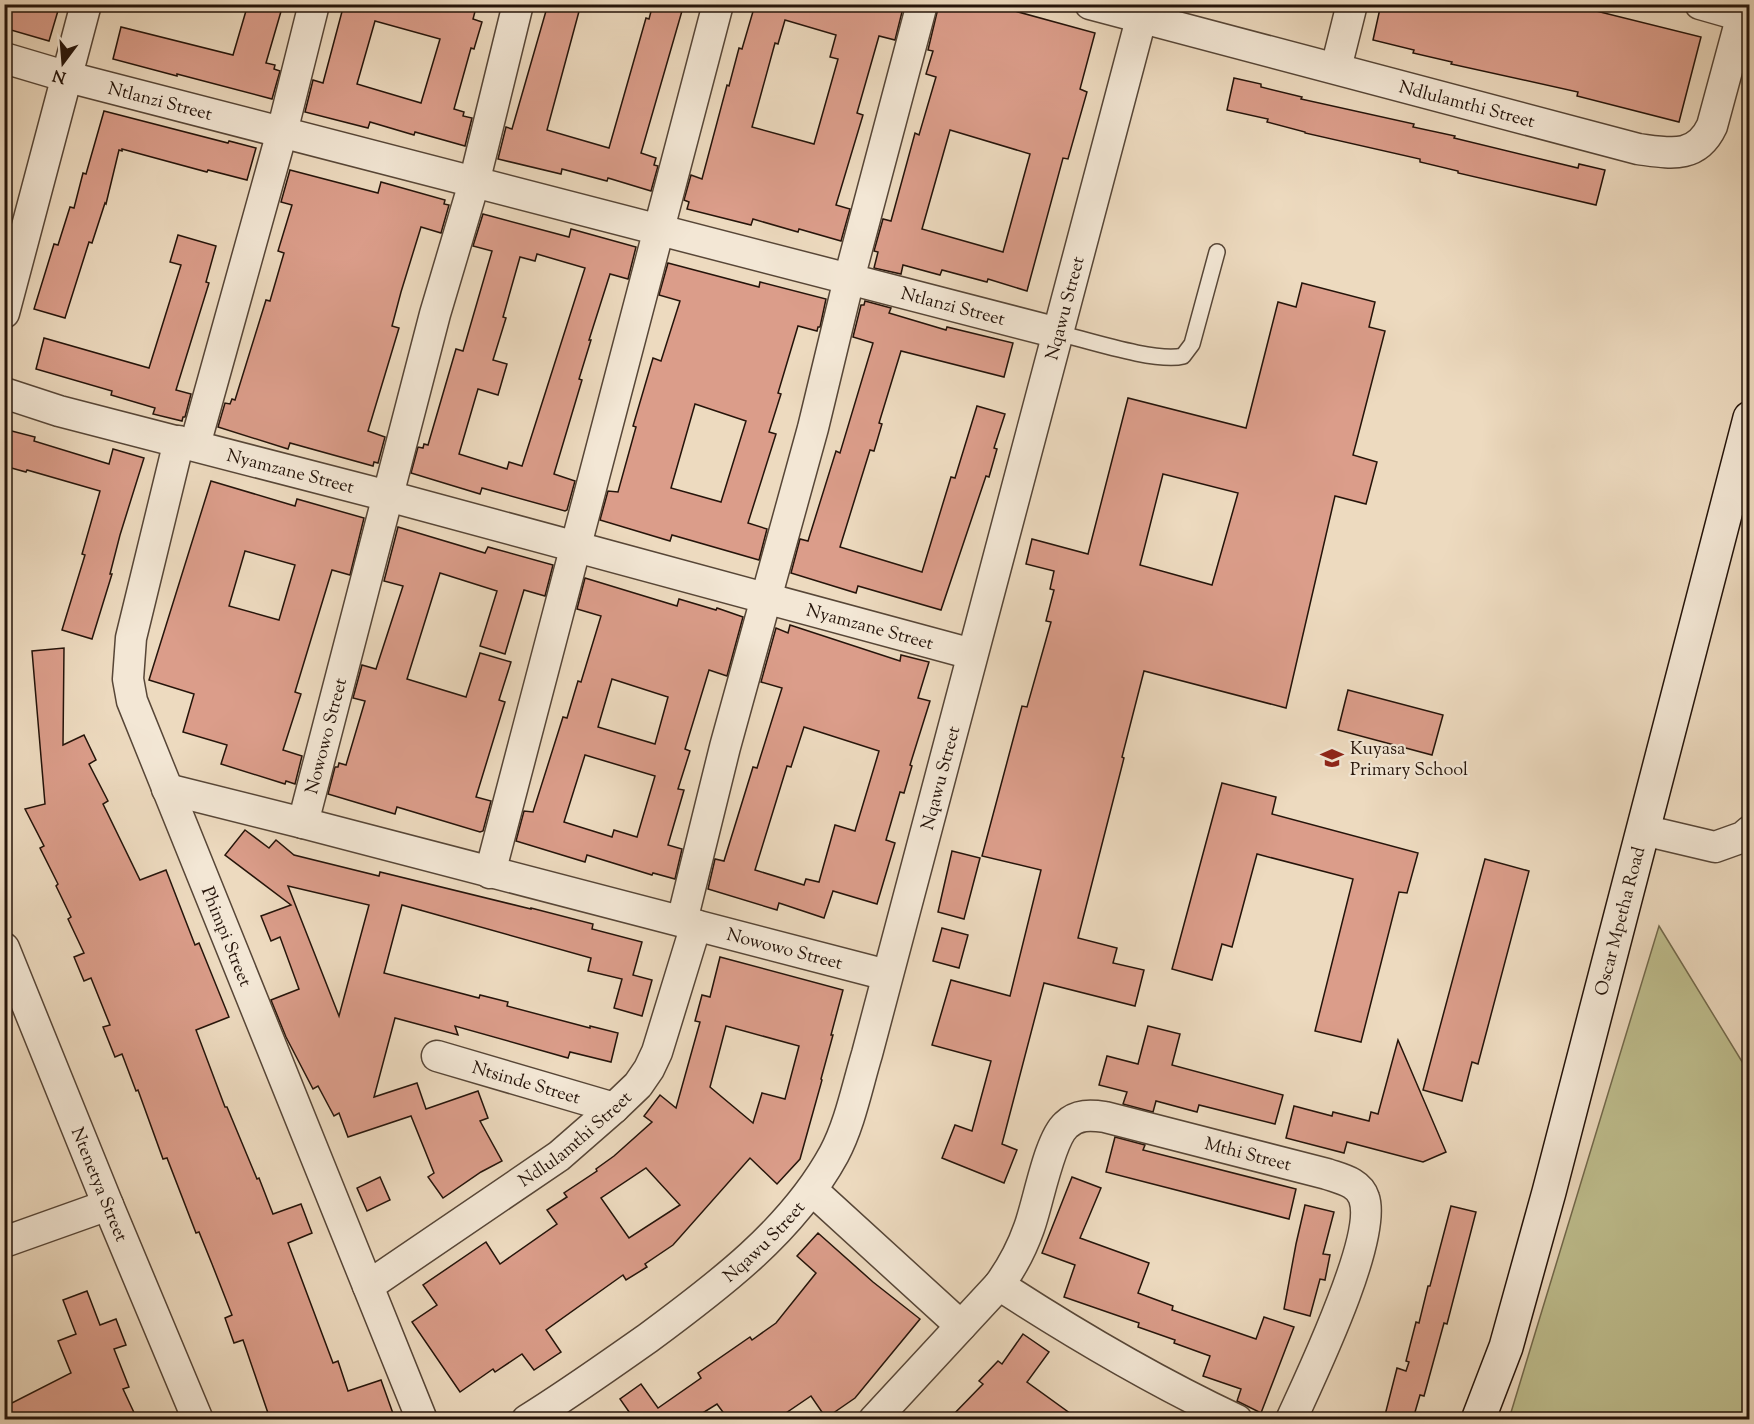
<svg xmlns="http://www.w3.org/2000/svg" width="1754" height="1424" viewBox="0 0 1754 1424" font-family="'Sorts Mill Goudy',serif">
<style>
.green{fill:#bebe8e;stroke:#72694c;stroke-width:1.5}
.building{fill:#db9d8a;stroke:#25140a;stroke-width:1.5;fill-rule:evenodd}
.lines{fill:none;stroke-linecap:round;stroke-linejoin:round}
.lane-casing{stroke:#574637;stroke-width:18}
.street-casing{stroke:#574637;stroke-width:33}
.secondary-casing{stroke:#25140a;stroke-width:36}
.lane{stroke:#f3e7d5;stroke-width:15}
.street{stroke:#f3e7d5;stroke-width:30}
.secondary{stroke:#f3e7d5;stroke-width:33}
.labels{text-anchor:middle;stroke-width:4.5;stroke-linejoin:round;paint-order:stroke}
.street-label{font-size:18px;fill:#25140a;stroke:#f3e7d5}
.poi-label{font-size:18px;fill:#25140a;stroke:#f3e7d5;text-anchor:start}
</style>
<rect width="100%" height="100%" fill="#eddabf"/>
<filter id="stains"><feTurbulence type="fractalNoise" baseFrequency=".00333" numOctaves="4"/><feColorMatrix values="0 0 0 0 .2 0 0 0 0 .09 0 0 0 0 .02 0 0 0 .5 -.17"/></filter>
<radialGradient id="worn" r=".72"><stop offset=".6" stop-color="#630" stop-opacity="0"/><stop offset="1" stop-color="#630" stop-opacity=".3"/></radialGradient>
<!-- green -->
<path class="green" d="M 1659,926 L 1749,1073 L 1749,1419 L 1509,1419 Z"/>
<!-- building -->
<g class="building">
<path d="M 4,4 L 60,4 L 49,41 L 4,28 Z"/>
<path d="M 248,4 L 267,4 L 282,8 L 266,63 L 275,65 L 274,69 L 280,71 L 272,99 L 177,74 L 177,76 L 113,59 L 121,27 L 233,55 Z"/>
<path d="M 344,4 L 477,4 L 473,19 L 482,22 L 474,49 L 471,48 L 454,109 L 464,112 L 463,116 L 472,118 L 465,146 L 415,132 L 414,135 L 370,122 L 368,128 L 305,112 L 313,80 L 323,83 ZM 375,21 L 440,39 L 421,103 L 357,84 Z"/>
<path d="M 548,4 L 581,4 L 547,130 L 609,148 L 646,18 L 649,19 L 653,4 L 684,4 L 641,153 L 656,158 L 654,165 L 658,166 L 651,191 L 608,178 L 607,181 L 562,169 L 561,174 L 498,159 L 506,127 L 512,129 Z"/>
<path d="M 757,4 L 904,4 L 895,40 L 879,36 L 857,113 L 863,115 L 836,205 L 850,209 L 841,241 L 799,229 L 798,232 L 753,219 L 751,225 L 687,209 L 689,202 L 684,200 L 691,175 L 702,179 L 727,85 L 729,86 L 739,48 L 742,49 L 754,8 L 756,9 ZM 785,20 L 836,35 L 830,57 L 838,59 L 814,144 L 752,127 L 775,43 L 778,44 Z"/>
<path d="M 939,4 L 1013,4 L 1011,10 L 1095,33 L 1080,89 L 1087,92 L 1068,159 L 1063,158 L 1027,291 L 988,279 L 987,282 L 942,270 L 940,275 L 903,265 L 901,274 L 874,268 L 878,252 L 874,251 L 883,219 L 891,221 L 915,133 L 919,135 L 936,77 L 926,74 L 933,51 L 928,50 ZM 950,130 L 1030,154 L 1003,252 L 922,229 Z"/>
<path d="M 1381,4 L 1568,4 L 1701,37 L 1679,122 L 1577,96 L 1578,92 L 1451,64 L 1452,62 L 1413,53 L 1414,50 L 1373,40 Z"/>
<path d="M 1234,78 L 1261,84 L 1261,87 L 1302,97 L 1301,99 L 1414,124 L 1413,127 L 1455,136 L 1454,138 L 1578,168 L 1579,164 L 1605,170 L 1596,205 L 1458,173 L 1458,171 L 1420,162 L 1420,159 L 1305,133 L 1305,132 L 1267,122 L 1268,119 L 1227,110 Z"/>
<path d="M 104,111 L 228,143 L 229,141 L 256,148 L 247,180 L 208,170 L 207,172 L 122,149 L 122,151 L 119,150 L 106,204 L 105,203 L 92,243 L 89,242 L 65,318 L 34,309 L 54,244 L 58,245 L 70,207 L 74,208 L 83,173 L 86,174 Z"/>
<path d="M 290,170 L 378,193 L 381,182 L 445,200 L 444,204 L 449,205 L 441,233 L 421,227 L 401,292 L 392,326 L 399,328 L 368,431 L 385,437 L 378,463 L 374,462 L 373,466 L 290,443 L 288,449 L 218,427 L 225,403 L 230,404 L 232,399 L 235,400 L 266,300 L 270,301 L 284,253 L 278,251 L 292,205 L 281,202 Z"/>
<path d="M 483,214 L 569,237 L 571,229 L 636,247 L 628,279 L 610,274 L 589,340 L 591,340 L 579,379 L 582,380 L 554,474 L 575,481 L 567,510 L 565,511 L 482,488 L 480,494 L 411,473 L 418,447 L 423,448 L 424,444 L 428,445 L 456,349 L 463,351 L 492,251 L 473,246 ZM 537,254 L 585,268 L 522,466 L 509,462 L 507,469 L 459,454 L 478,389 L 498,395 L 507,364 L 493,360 L 506,318 L 503,317 L 520,257 L 535,261 Z"/>
<path d="M 178,235 L 216,246 L 206,282 L 209,283 L 176,390 L 191,394 L 185,417 L 183,417 L 182,421 L 153,414 L 155,408 L 111,395 L 112,391 L 36,369 L 44,338 L 149,368 L 181,265 L 170,262 Z"/>
<path d="M 668,263 L 759,287 L 760,282 L 826,299 L 820,327 L 818,327 L 817,331 L 798,326 L 778,393 L 781,394 L 769,432 L 776,434 L 748,523 L 767,529 L 759,560 L 672,535 L 670,541 L 600,520 L 608,491 L 618,492 L 636,427 L 633,426 L 653,358 L 661,361 L 680,301 L 659,295 ZM 695,404 L 746,421 L 721,502 L 671,488 Z"/>
<path d="M 1302,283 L 1375,302 L 1369,327 L 1385,331 L 1353,455 L 1377,462 L 1366,504 L 1335,496 L 1286,708 L 1144,671 L 1122,757 L 1124,758 L 1078,938 L 1117,948 L 1113,963 L 1144,970 L 1135,1006 L 1044,983 L 1002,1144 L 1017,1150 L 1004,1183 L 942,1158 L 955,1125 L 972,1131 L 991,1061 L 932,1045 L 951,980 L 1010,996 L 1041,870 L 982,856 L 1022,706 L 1027,707 L 1051,622 L 1046,621 L 1054,590 L 1050,589 L 1054,571 L 1026,564 L 1032,539 L 1088,554 L 1128,398 L 1246,428 L 1278,302 L 1296,307 ZM 1163,474 L 1238,493 L 1212,585 L 1140,565 Z"/>
<path d="M 865,301 L 891,308 L 889,313 L 946,330 L 947,327 L 1013,343 L 1004,377 L 901,351 L 879,423 L 882,424 L 874,451 L 870,450 L 840,547 L 922,572 L 951,477 L 955,478 L 977,406 L 1005,414 L 994,448 L 997,449 L 989,477 L 986,476 L 941,610 L 858,586 L 856,593 L 791,573 L 800,539 L 808,541 L 836,451 L 840,453 L 873,343 L 853,337 L 861,305 L 864,305 Z"/>
<path d="M 4,429 L 35,437 L 34,441 L 109,464 L 113,449 L 144,458 L 120,535 L 110,574 L 112,574 L 92,639 L 62,630 L 85,555 L 82,554 L 100,491 L 27,470 L 26,472 L 4,466 Z"/>
<path d="M 211,481 L 295,506 L 297,499 L 364,518 L 350,575 L 332,570 L 295,692 L 301,694 L 283,750 L 302,756 L 295,784 L 286,781 L 285,784 L 221,764 L 227,745 L 183,732 L 194,694 L 149,680 ZM 245,551 L 295,565 L 279,620 L 229,606 Z"/>
<path d="M 398,527 L 485,553 L 488,547 L 553,565 L 545,596 L 524,590 L 505,654 L 480,646 L 497,591 L 440,573 L 407,679 L 466,697 L 480,653 L 511,662 L 499,700 L 505,702 L 476,797 L 491,801 L 483,831 L 480,832 L 397,807 L 395,814 L 328,794 L 335,767 L 338,767 L 339,763 L 346,765 L 365,701 L 353,698 L 362,665 L 376,669 L 403,586 L 384,581 Z"/>
<path d="M 585,578 L 677,606 L 679,599 L 716,610 L 717,608 L 743,617 L 727,676 L 709,670 L 685,749 L 690,751 L 678,789 L 684,790 L 668,845 L 682,849 L 675,879 L 653,873 L 652,875 L 587,855 L 585,862 L 516,841 L 524,811 L 533,812 L 563,717 L 567,718 L 578,681 L 581,682 L 601,616 L 577,609 ZM 612,679 L 668,697 L 655,744 L 598,727 ZM 585,755 L 655,776 L 637,837 L 614,830 L 612,837 L 564,822 Z"/>
<path d="M 790,625 L 900,661 L 901,655 L 929,662 L 918,698 L 930,701 L 910,765 L 912,766 L 904,793 L 900,792 L 886,840 L 895,843 L 877,904 L 833,891 L 824,918 L 779,903 L 777,910 L 708,889 L 715,859 L 724,861 L 753,767 L 757,768 L 782,688 L 761,682 L 776,628 L 788,633 ZM 804,727 L 879,751 L 855,831 L 835,825 L 819,882 L 806,879 L 804,885 L 755,870 L 787,766 L 791,767 Z"/>
<path d="M 64,648 L 63,745 L 84,735 L 96,760 L 89,764 L 108,801 L 103,804 L 140,880 L 166,870 L 195,945 L 199,943 L 229,1017 L 196,1030 L 225,1107 L 227,1107 L 257,1179 L 259,1178 L 273,1214 L 301,1204 L 312,1233 L 288,1243 L 333,1363 L 338,1361 L 348,1391 L 381,1380 L 395,1419 L 270,1419 L 243,1340 L 234,1343 L 225,1318 L 232,1315 L 212,1264 L 199,1232 L 196,1233 L 167,1158 L 163,1159 L 138,1090 L 136,1091 L 122,1054 L 115,1057 L 103,1027 L 110,1025 L 91,978 L 84,981 L 74,957 L 84,953 L 68,919 L 71,917 L 56,886 L 58,884 L 40,848 L 44,846 L 25,809 L 45,804 L 32,651 Z"/>
<path d="M 1348,690 L 1443,715 L 1432,755 L 1338,730 Z"/>
<path d="M 1222,783 L 1276,797 L 1272,814 L 1418,853 L 1407,893 L 1399,892 L 1361,1042 L 1315,1031 L 1353,879 L 1257,854 L 1232,947 L 1222,944 L 1212,980 L 1172,969 Z"/>
<path d="M 245,830 L 269,848 L 276,840 L 294,855 L 379,876 L 380,872 L 531,909 L 531,908 L 593,924 L 592,929 L 642,942 L 633,975 L 652,980 L 642,1016 L 614,1008 L 622,979 L 588,971 L 591,958 L 402,905 L 384,973 L 479,998 L 480,995 L 508,1002 L 507,1006 L 590,1028 L 590,1026 L 618,1033 L 611,1062 L 570,1052 L 568,1058 L 455,1026 L 458,1035 L 395,1018 L 374,1097 L 417,1083 L 426,1109 L 478,1091 L 488,1118 L 480,1121 L 502,1161 L 481,1172 L 443,1198 L 428,1177 L 434,1173 L 411,1116 L 348,1137 L 339,1113 L 334,1116 L 318,1086 L 313,1089 L 286,1037 L 271,1000 L 299,989 L 280,937 L 271,941 L 261,916 L 291,905 L 225,855 ZM 288,886 L 369,905 L 339,1016 L 297,909 Z"/>
<path d="M 952,851 L 980,858 L 964,919 L 938,912 Z"/>
<path d="M 1485,859 L 1529,871 L 1478,1064 L 1472,1062 L 1462,1101 L 1423,1090 Z"/>
<path d="M 942,928 L 968,935 L 959,968 L 933,961 Z"/>
<path d="M 720,957 L 843,990 L 831,1035 L 833,1035 L 821,1079 L 822,1080 L 800,1159 L 777,1184 L 750,1158 L 673,1245 L 645,1264 L 647,1267 L 626,1280 L 623,1275 L 546,1330 L 561,1352 L 534,1370 L 522,1354 L 495,1372 L 493,1369 L 460,1392 L 412,1322 L 437,1305 L 423,1285 L 486,1242 L 500,1264 L 557,1224 L 547,1210 L 567,1197 L 564,1193 L 597,1171 L 596,1169 L 614,1156 L 652,1122 L 644,1116 L 660,1095 L 676,1108 L 700,1022 L 695,1021 L 702,995 L 710,997 ZM 726,1026 L 799,1046 L 785,1099 L 762,1093 L 753,1123 L 710,1087 ZM 646,1168 L 680,1205 L 629,1238 L 601,1198 Z"/>
<path d="M 1148,1026 L 1180,1034 L 1172,1065 L 1283,1095 L 1275,1124 L 1199,1105 L 1197,1112 L 1156,1101 L 1153,1112 L 1123,1104 L 1127,1092 L 1099,1085 L 1107,1056 L 1138,1064 Z"/>
<path d="M 1398,1040 L 1446,1152 L 1423,1162 L 1347,1142 L 1344,1153 L 1286,1138 L 1294,1106 L 1332,1116 L 1333,1112 L 1369,1121 L 1371,1112 L 1378,1114 Z"/>
<path d="M 1115,1137 L 1145,1145 L 1143,1150 L 1296,1189 L 1289,1219 L 1106,1172 Z"/>
<path d="M 380,1177 L 390,1200 L 367,1211 L 357,1188 Z"/>
<path d="M 1072,1177 L 1101,1188 L 1080,1238 L 1149,1263 L 1138,1293 L 1173,1306 L 1172,1310 L 1256,1339 L 1264,1317 L 1294,1327 L 1261,1413 L 1237,1401 L 1241,1389 L 1203,1376 L 1210,1356 L 1174,1343 L 1175,1340 L 1138,1327 L 1139,1323 L 1064,1297 L 1075,1265 L 1042,1253 Z"/>
<path d="M 1305,1205 L 1334,1212 L 1323,1254 L 1330,1255 L 1325,1280 L 1320,1279 L 1310,1316 L 1284,1309 L 1296,1244 Z"/>
<path d="M 1451,1206 L 1476,1212 L 1447,1324 L 1444,1323 L 1424,1396 L 1420,1395 L 1413,1419 L 1384,1419 L 1397,1368 L 1406,1371 L 1409,1362 L 1406,1361 L 1416,1322 L 1419,1323 L 1428,1286 L 1430,1286 Z"/>
<path d="M 818,1233 L 873,1282 L 920,1319 L 855,1398 L 826,1418 L 811,1396 L 777,1419 L 728,1419 L 717,1404 L 693,1419 L 634,1419 L 620,1399 L 641,1384 L 658,1408 L 701,1378 L 698,1373 L 750,1337 L 752,1340 L 776,1323 L 816,1273 L 797,1256 Z"/>
<path d="M 87,1291 L 100,1325 L 116,1319 L 126,1345 L 114,1349 L 129,1387 L 123,1389 L 137,1419 L 4,1419 L 4,1407 L 71,1373 L 58,1341 L 76,1334 L 63,1300 Z"/>
<path d="M 1023,1334 L 1049,1352 L 1027,1382 L 1078,1419 L 949,1419 L 983,1384 L 979,1381 L 998,1361 L 1002,1364 Z"/>
</g>
<g class="lines">
<!-- lane casing -->
<g class="lane-casing">
<path id="lane" d="M 1058,333 C 1087,340 1157,363 1183,356 L 1192,344 L 1217,252"/>
</g>
<!-- street casing -->
<g class="street-casing">
<g id="street">
<path id="s1" d="M 1090,4 L 1638,149 C 1669,153 1696,160 1712,126 L 1745,4"/>
<path d="M 1700,4 L 1742,16"/>
<path id="s2" d="M 4,58 L 68,77 L 1058,333"/>
<path d="M 1336,68 L 1352,4"/>
<path d="M 4,313 L 86,4"/>
<path id="s3" d="M 4,393 L 59,411 L 388,496 L 972,654"/>
<path id="s4" d="M 179,441 L 131,638 L 128,679 L 132,701 L 422,1420"/>
<path d="M 195,445 L 282,132 L 314,4"/>
<path id="s5" d="M 167,789 L 303,823 L 887,975"/>
<path id="s6" d="M 303,823 L 435,314 L 474,183 L 518,4"/>
<path d="M 1643,830 L 1715,847 L 1743,837 L 1750,831"/>
<path d="M 490,873 L 718,4"/>
<path d="M 682,921 L 725,747 L 813,428 L 849,279 L 922,4"/>
<path id="s7" d="M 4,948 L 108,1205 L 198,1420"/>
<path id="s8" d="M 437,1056 L 614,1108"/>
<path d="M 812,1190 L 961,1326"/>
<path d="M 4,1242 L 108,1205"/>
<path d="M 999,1285 C 1076,1335 1154,1381 1237,1420"/>
<path id="s9" d="M 368,1286 L 559,1156 L 614,1108 L 638,1085 L 649,1069 L 657,1052 L 696,925"/>
<path id="s10" d="M 527,1420 C 569,1394 608,1366 648,1338 C 717,1287 792,1231 834,1154 C 850,1124 857,1087 867,1054 L 1145,4"/>
<path id="s11" d="M 874,1420 L 999,1285 C 1012,1267 1022,1248 1029,1228 C 1038,1204 1049,1140 1066,1125 C 1077,1114 1091,1115 1105,1117 L 1327,1174 C 1341,1179 1359,1182 1364,1198 C 1378,1238 1310,1378 1291,1420"/>
</g>
</g>
<!-- secondary casing -->
<g class="secondary-casing">
<g id="secondary">
<path id="s12" d="M 1478,1420 L 1506,1347 L 1549,1192 L 1750,418"/>
</g>
</g>
<!-- lane -->
<use href="#lane" class="lane"/>
<!-- street -->
<use href="#street" class="street"/>
<!-- secondary -->
<use href="#secondary" class="secondary"/>
</g>
<!-- icons -->
<defs>
<g id="school-bare" transform="scale(1.8)"><path d="M0-5L7-2L0 1L-7-2ZM-4 1L0 2.5L4 1V4Q0 6-4 4Z" fill="#8f2418" stroke="#f3e7d5" stroke-width="2.5" paint-order="stroke"/></g>
</defs>
<g fill-rule="evenodd">
<use href="#school-bare" x="1332" y="758"/>
</g>
<g class="labels">
<!-- street labels -->
<g class="street-label">
<text dy="6" stroke="none"><textPath href="#s2" startOffset="162">Ntlanzi Street</textPath></text>
<text dy="6" stroke="none"><textPath href="#s1" startOffset="390">Ndlulamthi Street</textPath></text>
<text dy="6" stroke="none"><textPath href="#s2" startOffset="981">Ntlanzi Street</textPath></text>
<text dy="6" stroke="none"><textPath href="#s10" startOffset="1287">Nqawu Street</textPath></text>
<text dy="6" stroke="none"><textPath href="#s3" startOffset="297">Nyamzane Street</textPath></text>
<text dy="6" stroke="none"><textPath href="#s3" startOffset="897">Nyamzane Street</textPath></text>
<text dy="6" stroke="none"><textPath href="#s6" startOffset="90">Nowowo Street</textPath></text>
<text dy="6" stroke="none"><textPath href="#s10" startOffset="801">Nqawu Street</textPath></text>
<text dy="6" stroke="none"><textPath href="#s12" startOffset="519">Oscar Mpetha Road</textPath></text>
<text dy="6" stroke="none"><textPath href="#s4" startOffset="520">Phimpi Street</textPath></text>
<text dy="6" stroke="none"><textPath href="#s5" startOffset="638">Nowowo Street</textPath></text>
<text dy="6" stroke="none"><textPath href="#s8" startOffset="93">Ntsinde Street</textPath></text>
<text dy="6" stroke="none"><textPath href="#s9" startOffset="254">Ndlulamthi Street</textPath></text>
<text dy="6" stroke="none"><textPath href="#s11" startOffset="548">Mthi Street</textPath></text>
<text dy="6" stroke="none"><textPath href="#s7" startOffset="255">Ntenetya Street</textPath></text>
<text dy="6" stroke="none"><textPath href="#s10" startOffset="297">Nqawu Street</textPath></text>
</g>
<!-- poi labels -->
<g class="poi-label">
<text x="1350" y="754">Kuyasa<tspan x="1350" dy="21">Primary School</tspan></text>
</g>
</g>
<!-- margin -->
<rect width="1754" height="1424" fill="none" stroke="#eddabf" stroke-width="24"/>
<rect x="6" y="6" width="1742" height="1412" fill="none" stroke="#25140a" stroke-width="3"/>
<rect x="12" y="12" width="1730" height="1400" fill="none" stroke="#25140a" stroke-width="1.5"/>
<!-- north arrow -->
<g transform="translate(63 63) rotate(196)" stroke="#f3e7d5" stroke-width="4.5" paint-order="stroke">
<path d="M0-4.5L10 22L0 15L-10 22Z" fill="#25140a"/>
<text y="-9" font-size="16" font-weight="bold" text-anchor="middle" fill="#25140a">N</text>
</g>
<rect width="100%" height="100%" filter="url(#stains)"/>
<rect width="100%" height="100%" fill="url(#worn)"/>
</svg>
